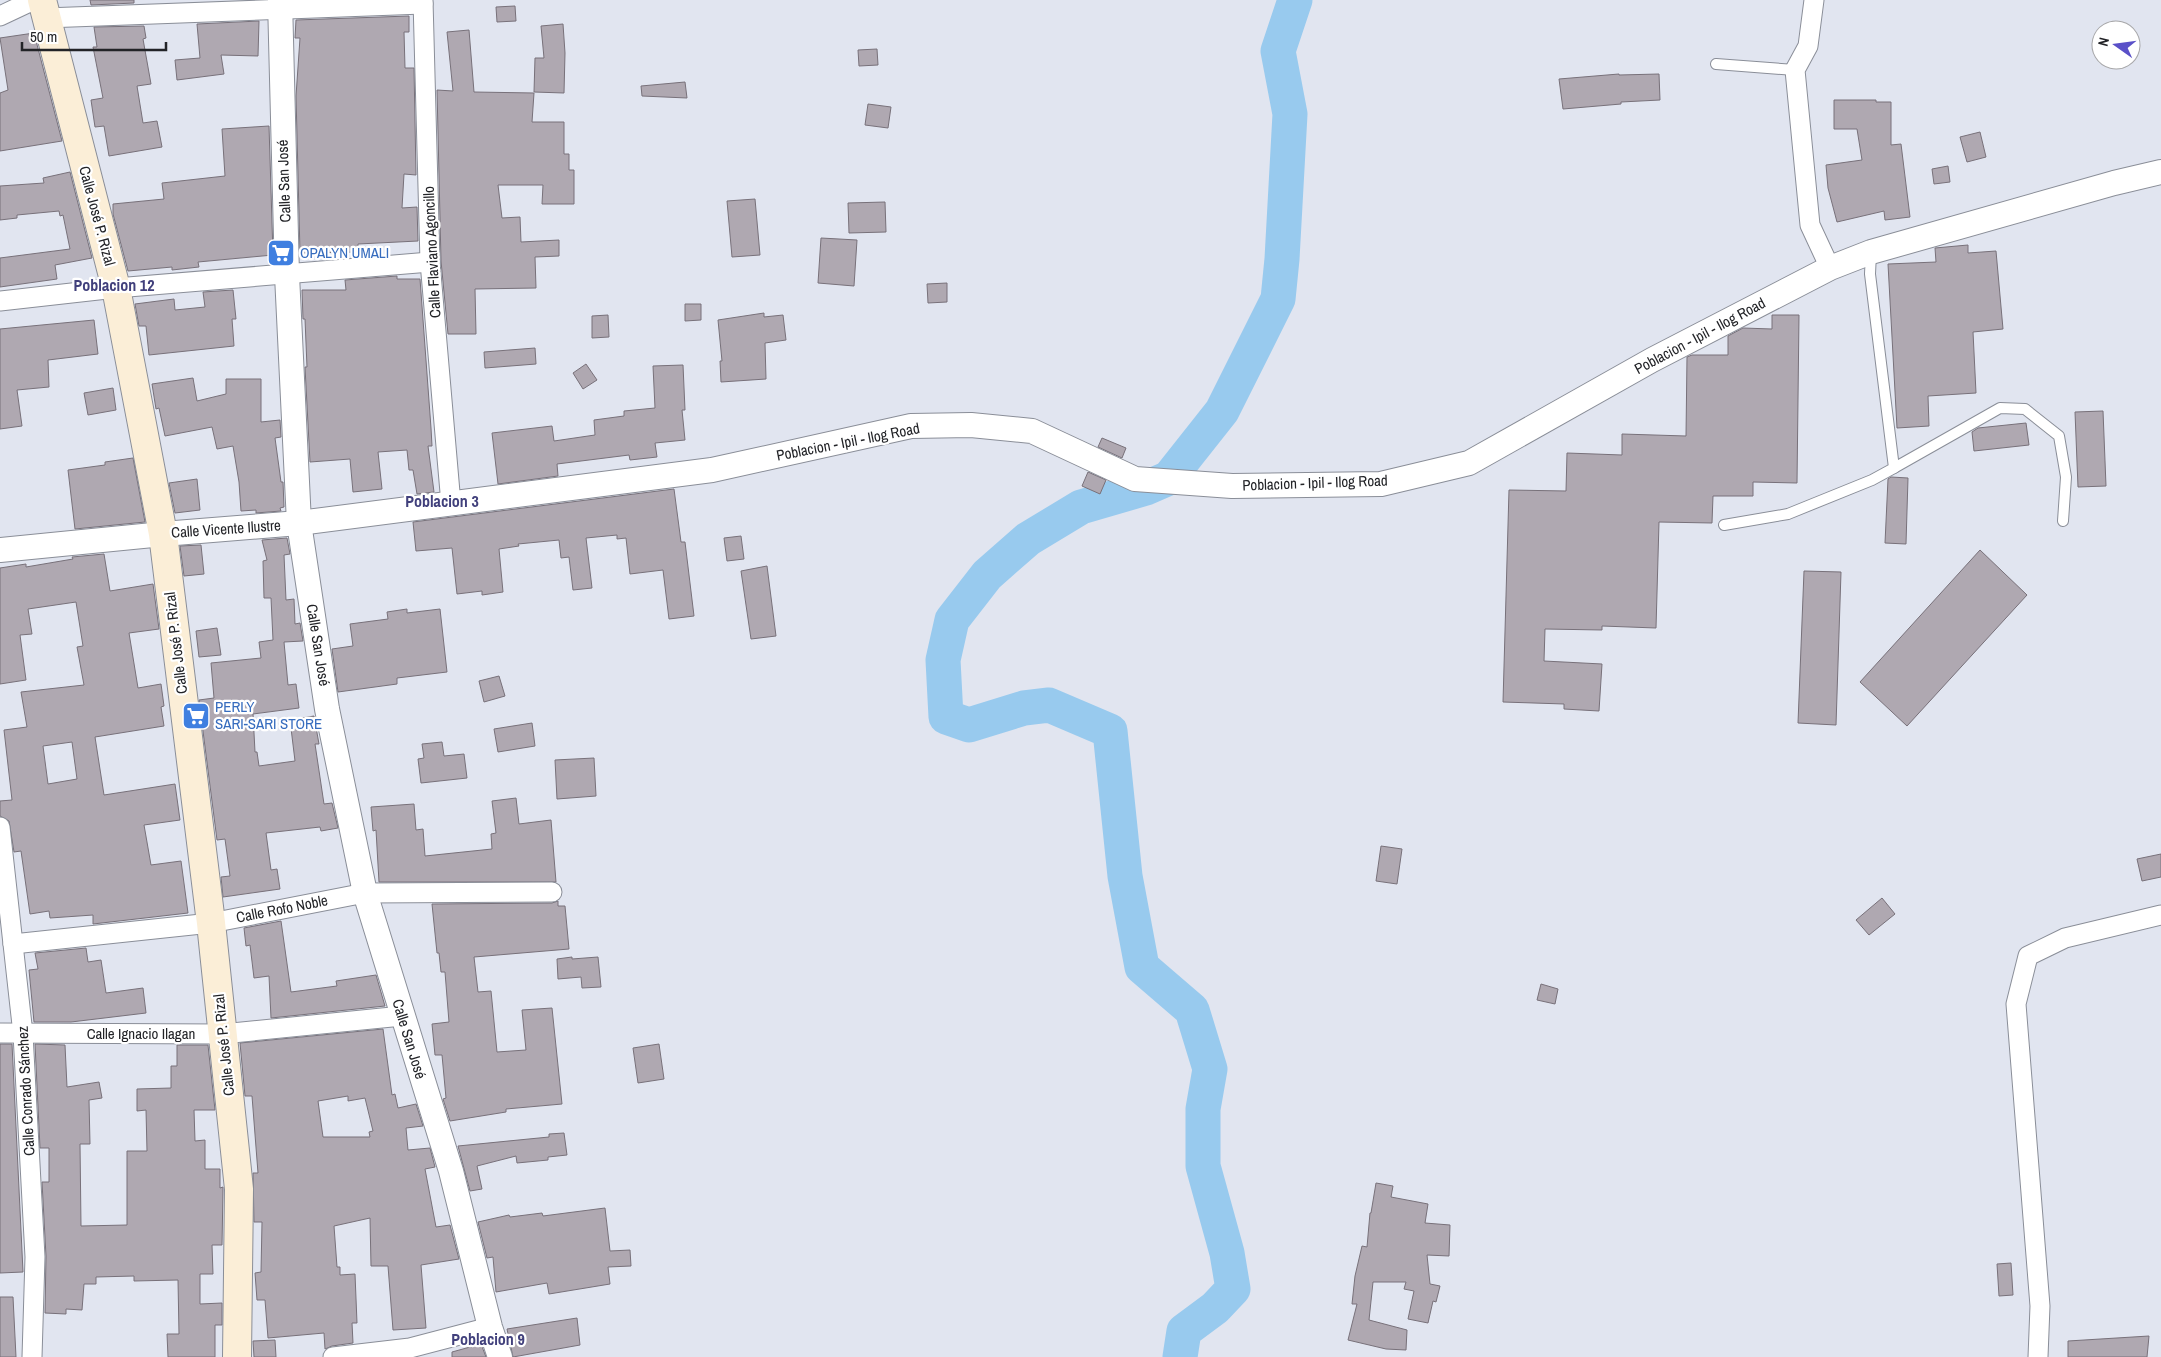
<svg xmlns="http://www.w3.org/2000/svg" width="2161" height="1357" viewBox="0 0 2161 1357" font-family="'Archivo Narrow',sans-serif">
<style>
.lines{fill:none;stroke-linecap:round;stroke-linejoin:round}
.river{stroke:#98caee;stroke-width:35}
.building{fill:#afa8b1;stroke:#78717a;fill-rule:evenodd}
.service-casing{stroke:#8a8e98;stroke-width:12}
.minor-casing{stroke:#8a8e98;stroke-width:21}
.tertiary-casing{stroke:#8a8e98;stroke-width:26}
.secondary-casing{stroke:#8a8e98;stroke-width:30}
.service{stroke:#fff;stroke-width:10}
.minor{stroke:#fff;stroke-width:19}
.tertiary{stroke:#fff;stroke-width:24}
.secondary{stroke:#fbeed7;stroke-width:28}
.labels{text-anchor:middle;stroke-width:4.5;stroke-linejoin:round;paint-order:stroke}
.street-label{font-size:15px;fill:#222327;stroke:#fff}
.shop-label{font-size:15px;fill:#366cbe;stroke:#fff;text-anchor:start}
.neighbourhood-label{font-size:16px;font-weight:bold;fill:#41407c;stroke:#fff}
</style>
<rect width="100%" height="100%" fill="#e1e5f0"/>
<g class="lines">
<!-- river -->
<path class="river" d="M 1180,1357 L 1184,1331 L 1215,1308 L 1233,1289 L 1227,1253 L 1203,1166 L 1203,1109 L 1210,1069 L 1192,1010 L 1142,967 L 1125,876 L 1110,731 L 1049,705 L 1024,708 L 969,725 L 946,717 L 943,660 L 952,620 L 987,575 L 1028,539 L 1081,507 L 1146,488 L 1169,478 L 1222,411 L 1278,299 L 1282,259 L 1290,114 L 1278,51 L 1295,0"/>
</g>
<!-- building -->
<g class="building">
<path d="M 90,0 L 134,0 L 134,3 L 91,5 Z"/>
<path d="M 515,6 L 516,21 L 497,22 L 496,7 Z"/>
<path d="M 409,16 L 409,32 L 404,32 L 405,68 L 414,68 L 416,175 L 404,174 L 402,208 L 417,207 L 418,241 L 358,244 L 358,252 L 300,253 L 296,96 L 300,38 L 295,38 L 296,20 Z"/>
<path d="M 259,21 L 258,56 L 221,55 L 224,74 L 177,80 L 175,60 L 200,58 L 197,24 Z"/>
<path d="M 563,24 L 565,53 L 564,93 L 534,92 L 535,58 L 544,58 L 541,26 Z"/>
<path d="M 144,26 L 146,38 L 143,39 L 151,84 L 137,86 L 143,123 L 157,121 L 162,147 L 109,156 L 104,126 L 95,127 L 91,100 L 103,98 L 93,47 L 97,47 L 94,27 Z"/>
<path d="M 469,30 L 474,92 L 534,93 L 532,122 L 564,122 L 564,154 L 569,154 L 569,170 L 574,170 L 574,204 L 542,204 L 543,185 L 498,185 L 502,218 L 520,217 L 521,242 L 559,240 L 559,256 L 535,257 L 536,288 L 475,289 L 476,334 L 448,334 L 441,261 L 437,90 L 453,91 L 447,32 Z"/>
<path d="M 34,33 L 62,141 L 0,151 L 0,93 L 8,90 L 0,38 Z"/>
<path d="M 877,49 L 878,65 L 859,66 L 858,50 Z"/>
<path d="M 1619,74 L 1619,75 L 1659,74 L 1660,100 L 1621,102 L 1621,104 L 1563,109 L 1559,79 Z"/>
<path d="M 685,82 L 687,98 L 642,96 L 641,86 Z"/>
<path d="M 1834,100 L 1876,100 L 1876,102 L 1891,102 L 1891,145 L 1901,144 L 1910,217 L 1885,220 L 1884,211 L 1837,222 L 1828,188 L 1826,165 L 1862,160 L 1857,129 L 1834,129 Z"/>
<path d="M 868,104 L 891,107 L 888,128 L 865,125 Z"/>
<path d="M 269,126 L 273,255 L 198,262 L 199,267 L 172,270 L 172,267 L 128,271 L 113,214 L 113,204 L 164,199 L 162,183 L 225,176 L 222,129 Z"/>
<path d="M 1980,132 L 1986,157 L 1967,162 L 1960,137 Z"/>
<path d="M 1948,166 L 1950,182 L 1934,184 L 1932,169 Z"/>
<path d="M 70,172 L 92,258 L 55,265 L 57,279 L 0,287 L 0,258 L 70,249 L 63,215 L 60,216 L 59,211 L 17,215 L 17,218 L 0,220 L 0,186 L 44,183 L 43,178 Z"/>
<path d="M 755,199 L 760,255 L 732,257 L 727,201 Z"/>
<path d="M 885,202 L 886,232 L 849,233 L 848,203 Z"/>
<path d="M 821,238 L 857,240 L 854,286 L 818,283 Z"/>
<path d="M 1968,245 L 1968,253 L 1996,251 L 2003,329 L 1973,332 L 1976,393 L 1928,396 L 1929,426 L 1897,428 L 1888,264 L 1936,262 L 1935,248 Z"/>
<path d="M 397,276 L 397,279 L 420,279 L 431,428 L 432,446 L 428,446 L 434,492 L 417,494 L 413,470 L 409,470 L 407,450 L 378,452 L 382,489 L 353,492 L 350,459 L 310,462 L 305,367 L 307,367 L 305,319 L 303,319 L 302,290 L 346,290 L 345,280 Z"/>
<path d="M 947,283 L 947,302 L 928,303 L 927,284 Z"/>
<path d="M 233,290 L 236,319 L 232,319 L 234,346 L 149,355 L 146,326 L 139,326 L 135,304 L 174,299 L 175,310 L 205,307 L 203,292 Z"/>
<path d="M 685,304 L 701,304 L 701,320 L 685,321 Z"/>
<path d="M 764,313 L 764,317 L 783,315 L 786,340 L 765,343 L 766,379 L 721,382 L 720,361 L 722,361 L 718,320 Z"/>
<path d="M 608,315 L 609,337 L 592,338 L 592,316 Z"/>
<path d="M 1772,315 L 1799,315 L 1797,483 L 1753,482 L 1753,496 L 1713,496 L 1712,523 L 1659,522 L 1656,628 L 1602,626 L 1602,630 L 1545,629 L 1544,661 L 1602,664 L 1599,711 L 1564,709 L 1564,704 L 1503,702 L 1509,490 L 1566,491 L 1567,453 L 1622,455 L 1622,434 L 1686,436 L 1687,357 L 1692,355 L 1728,355 L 1728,336 L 1743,328 L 1772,329 Z"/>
<path d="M 94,320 L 98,354 L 48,360 L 49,387 L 17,390 L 22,426 L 0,429 L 0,329 Z"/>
<path d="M 535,348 L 536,364 L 485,368 L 484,352 Z"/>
<path d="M 586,364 L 597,380 L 583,389 L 573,373 Z"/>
<path d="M 683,365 L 685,410 L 682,410 L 685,440 L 655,443 L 657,457 L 630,460 L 629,455 L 557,464 L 558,476 L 498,484 L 492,433 L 552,426 L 554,441 L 595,435 L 594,420 L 624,416 L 624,411 L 655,408 L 653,366 Z"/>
<path d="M 193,378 L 197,401 L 226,394 L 226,379 L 261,379 L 261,422 L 280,420 L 281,437 L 275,438 L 281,482 L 283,482 L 284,507 L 280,508 L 281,511 L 256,513 L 256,510 L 241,511 L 239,482 L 233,446 L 217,449 L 212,427 L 165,436 L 159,408 L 156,409 L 152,384 Z"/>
<path d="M 113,388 L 116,410 L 88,415 L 84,393 Z"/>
<path d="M 2103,411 L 2106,486 L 2078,487 L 2075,412 Z"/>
<path d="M 2026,423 L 2029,445 L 1974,451 L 1972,432 L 1978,428 Z"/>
<path d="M 1102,438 L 1126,448 L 1122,458 L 1098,447 Z"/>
<path d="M 133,458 L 145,522 L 75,529 L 68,470 L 105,465 L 105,462 Z"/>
<path d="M 1088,472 L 1106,480 L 1100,494 L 1082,486 Z"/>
<path d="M 1891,477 L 1908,478 L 1906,544 L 1885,543 L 1888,479 Z"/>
<path d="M 197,479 L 200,510 L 175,513 L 169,483 Z"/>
<path d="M 674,489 L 681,542 L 685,542 L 694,616 L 669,619 L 663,570 L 630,574 L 626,538 L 617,539 L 617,535 L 586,538 L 592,588 L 573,590 L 569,557 L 561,558 L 559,540 L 518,544 L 519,546 L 499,549 L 503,592 L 482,595 L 482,591 L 457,594 L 452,548 L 416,551 L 413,522 Z"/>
<path d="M 741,536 L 744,559 L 727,561 L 724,538 Z"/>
<path d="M 287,538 L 290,554 L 284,555 L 286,600 L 294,599 L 295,624 L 300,623 L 303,641 L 284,642 L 288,685 L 296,684 L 299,708 L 253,714 L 255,752 L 257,752 L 259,766 L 295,761 L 290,720 L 314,716 L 319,744 L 315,744 L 324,804 L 332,803 L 338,828 L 321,831 L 320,827 L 266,833 L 271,870 L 277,869 L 280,889 L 223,897 L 221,877 L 230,876 L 225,839 L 217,840 L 199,700 L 214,698 L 211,663 L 261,658 L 259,642 L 273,640 L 271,598 L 264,598 L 263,561 L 267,560 L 262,540 Z"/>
<path d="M 201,545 L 204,574 L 184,576 L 180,546 Z"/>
<path d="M 1980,550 L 2027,595 L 1907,726 L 1860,682 Z"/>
<path d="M 104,554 L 110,591 L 153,584 L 159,629 L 129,633 L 138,688 L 161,684 L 164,706 L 161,707 L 164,726 L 95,737 L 104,795 L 175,784 L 180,820 L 144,825 L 151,865 L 181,861 L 188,913 L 93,924 L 93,915 L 50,918 L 49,911 L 30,914 L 21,851 L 14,852 L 9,821 L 0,816 L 0,801 L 12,800 L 4,730 L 27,727 L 21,692 L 84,685 L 77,647 L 83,646 L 76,602 L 28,609 L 32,634 L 20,635 L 26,680 L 0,684 L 0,568 L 26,564 L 26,567 L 73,559 L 72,557 ZM 72,742 L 77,779 L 48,784 L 43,746 Z"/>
<path d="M 767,566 L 776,636 L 751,639 L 741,571 Z"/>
<path d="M 1804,571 L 1841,572 L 1836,725 L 1798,723 Z"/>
<path d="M 407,609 L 407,613 L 440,609 L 447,672 L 397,678 L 397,684 L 338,692 L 332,649 L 353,646 L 350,624 L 388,619 L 387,612 Z"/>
<path d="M 217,628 L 221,655 L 199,657 L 196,631 Z"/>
<path d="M 499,676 L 505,696 L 484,702 L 479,681 Z"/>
<path d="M 532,723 L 535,746 L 498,752 L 494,729 Z"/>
<path d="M 442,742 L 444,756 L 464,754 L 467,778 L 421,783 L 418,759 L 424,758 L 422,744 Z"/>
<path d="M 594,758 L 596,796 L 557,799 L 555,760 Z"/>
<path d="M 516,798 L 519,824 L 551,820 L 556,882 L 379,882 L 376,830 L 373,831 L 371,807 L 414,804 L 416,830 L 423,829 L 425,856 L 492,849 L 491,834 L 496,833 L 492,801 Z"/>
<path d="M 1381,846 L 1402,849 L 1397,884 L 1376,881 Z"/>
<path d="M 2161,854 L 2161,877 L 2142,881 L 2137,859 Z"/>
<path d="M 1882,898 L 1895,914 L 1869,935 L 1856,920 Z"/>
<path d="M 558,901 L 558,906 L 565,906 L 569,949 L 474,957 L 478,992 L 491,991 L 497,1052 L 526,1050 L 522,1010 L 552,1008 L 562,1104 L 506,1109 L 506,1112 L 450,1121 L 443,1099 L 446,1098 L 442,1055 L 435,1055 L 432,1024 L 449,1022 L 445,972 L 441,972 L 439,953 L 437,953 L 432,904 L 552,903 Z"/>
<path d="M 281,921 L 291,992 L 337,986 L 336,981 L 376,975 L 385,1006 L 271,1018 L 269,976 L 254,978 L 250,945 L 246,946 L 244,928 Z"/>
<path d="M 86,948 L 88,962 L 101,960 L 106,993 L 143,988 L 146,1013 L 71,1022 L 34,1022 L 29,970 L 38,969 L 35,953 Z"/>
<path d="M 572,957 L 572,959 L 598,957 L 601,987 L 582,988 L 581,977 L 558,979 L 557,959 Z"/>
<path d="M 1541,984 L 1558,989 L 1555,1004 L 1537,1000 Z"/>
<path d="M 383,1029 L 392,1095 L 395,1094 L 398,1108 L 416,1104 L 423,1126 L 406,1128 L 408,1150 L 430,1148 L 435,1167 L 425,1169 L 436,1227 L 450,1225 L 459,1259 L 421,1265 L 426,1328 L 393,1330 L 388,1266 L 371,1266 L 370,1218 L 334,1226 L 337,1267 L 340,1267 L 340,1275 L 355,1274 L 357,1323 L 352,1323 L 353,1343 L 332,1346 L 325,1349 L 324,1333 L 268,1338 L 265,1300 L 257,1300 L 255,1273 L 261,1272 L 262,1222 L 254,1222 L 253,1173 L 258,1173 L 252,1096 L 245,1096 L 240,1043 ZM 348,1096 L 348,1101 L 365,1098 L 373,1131 L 369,1132 L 370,1137 L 323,1137 L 318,1101 Z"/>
<path d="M 0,1044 L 12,1044 L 23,1272 L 0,1273 Z"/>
<path d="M 35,1044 L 65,1045 L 67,1087 L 99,1082 L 102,1098 L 89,1100 L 90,1144 L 80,1144 L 81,1226 L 127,1225 L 127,1151 L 147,1151 L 146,1110 L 137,1111 L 137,1089 L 171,1088 L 171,1066 L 177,1066 L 177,1045 L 208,1045 L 215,1110 L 194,1110 L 195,1141 L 205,1140 L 205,1169 L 220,1169 L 220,1188 L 223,1187 L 223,1190 L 222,1245 L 212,1245 L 213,1274 L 200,1274 L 200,1304 L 222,1303 L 222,1325 L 215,1325 L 215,1357 L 168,1357 L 167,1334 L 179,1334 L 178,1280 L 134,1281 L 134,1276 L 96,1277 L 96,1284 L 84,1284 L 82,1310 L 66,1309 L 66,1314 L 45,1313 L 46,1256 L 42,1182 L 49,1182 L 49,1148 L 40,1148 Z"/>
<path d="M 659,1044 L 664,1079 L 638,1083 L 633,1048 Z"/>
<path d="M 564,1133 L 567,1155 L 548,1157 L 548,1160 L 517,1163 L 516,1156 L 477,1166 L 482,1189 L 470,1191 L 458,1146 L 549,1137 L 549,1134 Z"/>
<path d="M 1376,1183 L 1393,1186 L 1391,1197 L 1428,1204 L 1425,1223 L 1450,1225 L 1449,1256 L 1427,1255 L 1430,1284 L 1440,1286 L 1436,1302 L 1433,1301 L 1428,1323 L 1408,1319 L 1414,1291 L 1404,1289 L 1406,1282 L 1373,1282 L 1369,1320 L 1407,1330 L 1406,1350 L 1386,1349 L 1348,1340 L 1357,1304 L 1352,1304 L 1355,1276 L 1362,1246 L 1367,1247 L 1370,1213 L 1371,1213 Z"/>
<path d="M 605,1208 L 610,1251 L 630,1250 L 631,1266 L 608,1267 L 610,1284 L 549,1294 L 547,1283 L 496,1292 L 493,1257 L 487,1258 L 478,1222 L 509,1215 L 510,1217 L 542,1213 L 543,1216 Z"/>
<path d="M 2011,1263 L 2013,1295 L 1999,1296 L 1997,1264 Z"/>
<path d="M 0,1297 L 13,1297 L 16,1357 L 0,1357 Z"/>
<path d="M 577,1318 L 580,1345 L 513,1357 L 507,1329 Z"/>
<path d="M 2149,1336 L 2147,1357 L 2068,1357 L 2068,1341 Z"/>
<path d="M 275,1340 L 276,1357 L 254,1357 L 253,1341 Z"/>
<path d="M 481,1344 L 486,1357 L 452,1357 L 452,1352 Z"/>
</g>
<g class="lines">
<!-- service casing -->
<g class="service-casing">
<g id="service">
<path d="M 1716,64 L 1795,70"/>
<path d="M 1894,468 L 2000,408 L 2025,409 L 2059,436 L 2066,477 L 2063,521"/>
<path d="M 1724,525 L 1788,514 L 1872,480 L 1894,468 L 1870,274 L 1871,253"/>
</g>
</g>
<!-- minor casing -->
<g class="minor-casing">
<g id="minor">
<path d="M 423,0 L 430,262 L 451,504"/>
<path d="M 1814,0 L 1808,46 L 1795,70 L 1810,225 L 1830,268"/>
<path d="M 0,16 L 34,0"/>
<path d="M 45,18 L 423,4"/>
<path d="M 0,301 L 116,288 L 430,262"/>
<path d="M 0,827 L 23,1034 L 35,1257 L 32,1357"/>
<path d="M 13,944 L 211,923 L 365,893 L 552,892"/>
<path d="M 0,1033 L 222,1034 L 402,1016"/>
<path d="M 333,1357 L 410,1348 L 490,1327"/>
<path d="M 2038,1357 L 2040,1306 L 2016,1004 L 2028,956 L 2065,938 L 2161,915"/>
</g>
</g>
<!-- tertiary casing -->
<g class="tertiary-casing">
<g id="tertiary">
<path d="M 280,0 L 287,275 L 299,523 L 327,709 L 365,893 L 451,1171 L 490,1327 L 500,1357"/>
<path d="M 0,550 L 163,534 L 299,523 L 712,470 L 911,426 L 971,425 L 1032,431 L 1135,479 L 1232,486 L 1381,484 L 1469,463 L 1652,360 L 1830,268 L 1871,252 L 2114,183 L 2161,172"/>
</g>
</g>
<!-- secondary casing -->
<g class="secondary-casing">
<path id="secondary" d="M 42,0 L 116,288 L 163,534 L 211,923 L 239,1189 L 237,1357"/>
</g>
<!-- service -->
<use href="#service" class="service"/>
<!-- minor -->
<use href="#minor" class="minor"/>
<!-- tertiary -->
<use href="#tertiary" class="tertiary"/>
<!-- secondary -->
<use href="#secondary" class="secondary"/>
</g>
<!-- icons -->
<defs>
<g id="supermarket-square" transform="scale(1.4375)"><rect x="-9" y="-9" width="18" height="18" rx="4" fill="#3f7fe0" stroke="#fff"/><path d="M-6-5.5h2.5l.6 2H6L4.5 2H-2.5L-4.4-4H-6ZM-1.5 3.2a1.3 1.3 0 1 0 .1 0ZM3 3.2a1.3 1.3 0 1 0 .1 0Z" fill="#fff"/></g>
</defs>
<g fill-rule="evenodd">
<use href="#supermarket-square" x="281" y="253"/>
<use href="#supermarket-square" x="196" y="716"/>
</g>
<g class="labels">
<!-- street labels -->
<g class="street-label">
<text transform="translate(284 181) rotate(-92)" y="5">Calle San José</text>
<text transform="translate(97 216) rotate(75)" y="5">Calle José P. Rizal</text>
<text transform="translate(432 252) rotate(-93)" y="5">Calle Flaviano Agoncillo</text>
<text transform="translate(1700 336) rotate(-28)" y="5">Poblacion - Ipil - Ilog Road</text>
<text transform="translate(848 442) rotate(-11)" y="5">Poblacion - Ipil - Ilog Road</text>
<text transform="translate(1315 483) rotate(-2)" y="5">Poblacion - Ipil - Ilog Road</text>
<text transform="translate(226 529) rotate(-4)" y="5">Calle Vicente Ilustre</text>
<text transform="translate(176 643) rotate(-97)" y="5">Calle José P. Rizal</text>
<text transform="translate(318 645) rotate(81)" y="5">Calle San José</text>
<text transform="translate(282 909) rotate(-11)" y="5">Calle Rofo Noble</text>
<text x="141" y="1039">Calle Ignacio Ilagan</text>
<text transform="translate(409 1039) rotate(73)" y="5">Calle San José</text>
<text transform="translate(224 1045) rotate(-96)" y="5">Calle José P. Rizal</text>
<text transform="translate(26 1091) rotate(-93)" y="5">Calle Conrado Sánchez</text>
</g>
<!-- shop labels -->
<g class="shop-label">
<text x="300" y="258">OPALYN UMALI</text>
<text x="215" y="712">PERLY<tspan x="215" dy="17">SARI-SARI STORE</tspan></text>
</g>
<!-- neighbourhood labels -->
<g class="neighbourhood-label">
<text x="114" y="291">Poblacion 12</text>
<text x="442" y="507">Poblacion 3</text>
<text x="488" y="1345">Poblacion 9</text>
</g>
</g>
<!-- north arrow -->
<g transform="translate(2116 45) rotate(284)"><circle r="24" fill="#ffffff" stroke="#a7a7a9"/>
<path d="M0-4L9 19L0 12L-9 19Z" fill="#5a50c8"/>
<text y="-8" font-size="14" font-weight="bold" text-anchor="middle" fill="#222327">N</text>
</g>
<!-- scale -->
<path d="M22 42v8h144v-8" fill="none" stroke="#222327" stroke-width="2.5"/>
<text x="30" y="42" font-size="15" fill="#222327" stroke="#ffffff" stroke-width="4" paint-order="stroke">50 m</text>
</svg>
